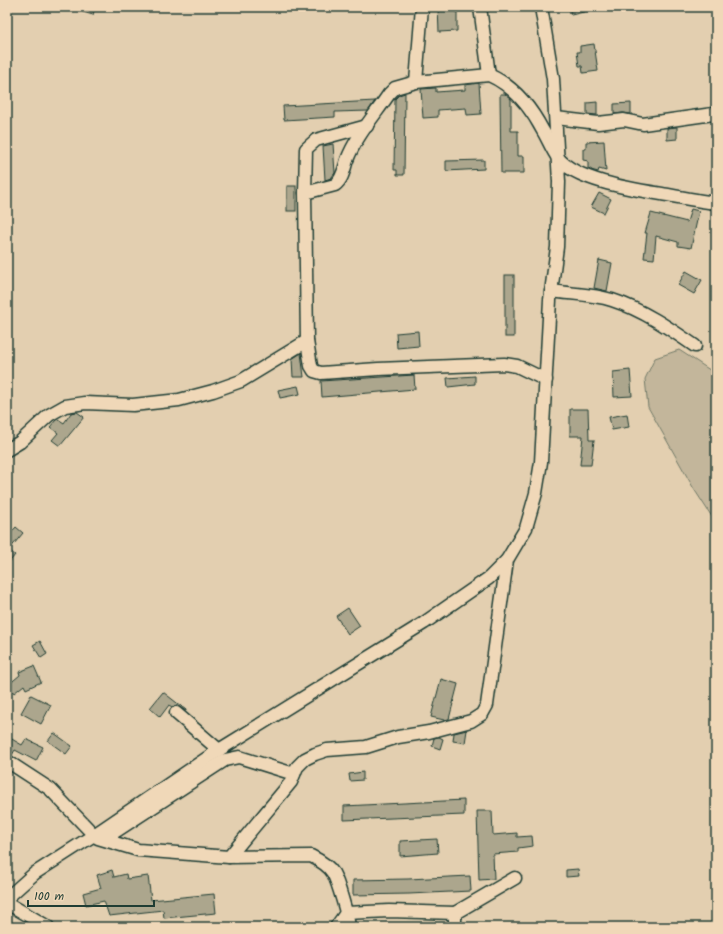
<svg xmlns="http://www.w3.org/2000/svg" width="723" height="934" viewBox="0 0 723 934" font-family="Kalam,sans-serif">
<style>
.green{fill:#c3b69b;stroke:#717a68}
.building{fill:#aca68d;stroke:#1f3d34}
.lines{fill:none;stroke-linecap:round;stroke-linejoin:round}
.minor-casing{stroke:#1f3d34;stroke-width:15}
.minor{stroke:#f0d8b8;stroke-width:12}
</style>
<rect width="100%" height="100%" fill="#e3cfb0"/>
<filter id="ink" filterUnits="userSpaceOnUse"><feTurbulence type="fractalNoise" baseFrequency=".025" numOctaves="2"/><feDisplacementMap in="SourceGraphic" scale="8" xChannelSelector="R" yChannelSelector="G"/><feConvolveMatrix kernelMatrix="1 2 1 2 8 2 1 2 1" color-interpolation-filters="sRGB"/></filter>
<g filter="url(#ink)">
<!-- green -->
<path class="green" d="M 679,350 L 716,374 L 716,523 L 694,489 L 648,407 L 645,379 L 655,358 Z"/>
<!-- building -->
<g class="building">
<path d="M 74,7 L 95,7 L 93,15 L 73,9 Z"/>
<path d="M 438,7 L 457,7 L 457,31 L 439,32 Z"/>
<path d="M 569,7 L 592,7 L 592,10 L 571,15 Z"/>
<path d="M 594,44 L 598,71 L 583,73 L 582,66 L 579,66 L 577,52 L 580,52 L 580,46 Z"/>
<path d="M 479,83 L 481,114 L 467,115 L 466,108 L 438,110 L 438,117 L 423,118 L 421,89 L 436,88 L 436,92 L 465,90 L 465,85 Z"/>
<path d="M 405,93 L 404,175 L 397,175 L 397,170 L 394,170 L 395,99 L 399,95 Z"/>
<path d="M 500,94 L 505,94 L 511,99 L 511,131 L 518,131 L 518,156 L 524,156 L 524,173 L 501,173 Z"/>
<path d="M 375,101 L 368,111 L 335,112 L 335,117 L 284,120 L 283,106 Z"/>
<path d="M 597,102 L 597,115 L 587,114 L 587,103 Z"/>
<path d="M 631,103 L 631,114 L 623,113 L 614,114 L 614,104 Z"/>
<path d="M 677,127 L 677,139 L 667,140 L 667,128 Z"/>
<path d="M 604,141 L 606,171 L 599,169 L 598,172 L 591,170 L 591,168 L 588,169 L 588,161 L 583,160 L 583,149 L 586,149 L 586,142 Z"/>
<path d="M 333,144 L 335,173 L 331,178 L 325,180 L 323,146 Z"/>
<path d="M 484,160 L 484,169 L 446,171 L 446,161 Z"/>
<rect x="287" y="186" width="9" height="25"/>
<path d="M 599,193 L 611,199 L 604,213 L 591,207 Z"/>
<path d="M 691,209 L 699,211 L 691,248 L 678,246 L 678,242 L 656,236 L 654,259 L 644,258 L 647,233 L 645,233 L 651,213 L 687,222 Z"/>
<path d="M 599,260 L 612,263 L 607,291 L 594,288 Z"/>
<path d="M 686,271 L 702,280 L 694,294 L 678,285 Z"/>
<rect x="505" y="275" width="9" height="62"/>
<path d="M 418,331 L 419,346 L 397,348 L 396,333 Z"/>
<path d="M 301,353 L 304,377 L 293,377 L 292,359 Z"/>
<path d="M 630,370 L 632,396 L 614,397 L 613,372 Z"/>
<path d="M 414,375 L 415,389 L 322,397 L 321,381 Z"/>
<path d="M 475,376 L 475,384 L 448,387 L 447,378 Z"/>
<path d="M 298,386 L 300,394 L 280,398 L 278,390 Z"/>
<path d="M 570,409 L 588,409 L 589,440 L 594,440 L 591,465 L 580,465 L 583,436 L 570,436 Z"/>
<path d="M 77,412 L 84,417 L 60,446 L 52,440 L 58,433 L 50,427 L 56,420 L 58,419 L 64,423 L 71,413 Z"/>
<path d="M 627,414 L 629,427 L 612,430 L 609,417 Z"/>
<path d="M 16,527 L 23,533 L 9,550 L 15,555 L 7,565 L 7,537 Z"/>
<path d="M 348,608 L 360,626 L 348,634 L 336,616 Z"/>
<path d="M 40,641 L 47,654 L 41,658 L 33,645 Z"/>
<path d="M 34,666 L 41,682 L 26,689 L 24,685 L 14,693 L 8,685 L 20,675 L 19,672 Z"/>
<path d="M 441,679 L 458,684 L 449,719 L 444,720 L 431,717 Z"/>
<path d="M 163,692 L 186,710 L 186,711 L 178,706 L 172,707 L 169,705 L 160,717 L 150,708 Z"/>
<path d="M 31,695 L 51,705 L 41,724 L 21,713 Z"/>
<path d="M 467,730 L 465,743 L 453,741 L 454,733 Z"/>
<path d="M 54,733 L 72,746 L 66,754 L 48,741 Z"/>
<path d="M 439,737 L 443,739 L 440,749 L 432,746 L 434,738 Z"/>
<path d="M 10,738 L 22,745 L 26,739 L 43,747 L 36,761 L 15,750 L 12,755 L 7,752 L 7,742 Z"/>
<path d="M 363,772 L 363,780 L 350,781 L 349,774 Z"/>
<path d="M 464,800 L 464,815 L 344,820 L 344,806 Z"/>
<path d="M 477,811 L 492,811 L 493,835 L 517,833 L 517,837 L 532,836 L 533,846 L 518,848 L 518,852 L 493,854 L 494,879 L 479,880 Z"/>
<path d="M 437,839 L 438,853 L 400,856 L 400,841 Z"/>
<path d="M 578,869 L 579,876 L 566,877 L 566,870 Z"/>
<path d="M 112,870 L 114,877 L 126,874 L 127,879 L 148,876 L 151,900 L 214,894 L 216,913 L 164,918 L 163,910 L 109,916 L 104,901 L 86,905 L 83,893 L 101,888 L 97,875 Z"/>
<path d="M 470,876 L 471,891 L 409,894 L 353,895 L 353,880 L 408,879 Z"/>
</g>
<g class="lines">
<!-- minor casing -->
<g class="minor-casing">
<g id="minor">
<path d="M 480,7 L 489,75"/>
<path d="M 416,82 L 422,7"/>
<path d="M 556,118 L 598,123 L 624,120 L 643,124 L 713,114"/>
<path d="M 305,193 L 306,149 L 316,140 L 367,126"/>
<path d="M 551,291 C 571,294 593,294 612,300 C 643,310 669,328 695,346"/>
<path d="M 546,380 L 517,366 L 504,364 L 378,369 L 321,373 L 314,371 L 311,366 L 307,341 L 305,193 L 335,185 C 343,179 344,169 347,160 C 356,136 375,115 389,94 L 395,88 L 416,82 L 489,75 C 514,86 531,108 543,131 C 548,139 552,150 558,158 C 577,182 639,190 668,195 C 684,198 700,201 716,203"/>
<path d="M 7,450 L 20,442 L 49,415 L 65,406 L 85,403 L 133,405 L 179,400 L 213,391 L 241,381 L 307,341"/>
<path d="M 176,713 L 219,750"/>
<path d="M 7,761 L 50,789 L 94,835 L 98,838 L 138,850 L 229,857 L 311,856 C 319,860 328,865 333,873 C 338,882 348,917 349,927"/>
<path d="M 104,839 L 225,760 L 239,757 L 294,774"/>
<path d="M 229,857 L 291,782 L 297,767 L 305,759 L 315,754 L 327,750 L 366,747 L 398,737 L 429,732 L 471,721 L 482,714 L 487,705 L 507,560"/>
<path d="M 7,898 L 35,873 L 94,835 L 219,750 L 424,623 L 489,578 L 507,560 L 526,528 L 536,493 L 541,462 L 550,300 L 557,247 L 559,182 L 553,79 L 541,7"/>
<path d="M 7,903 L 48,927"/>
<path d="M 336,927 L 346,913 L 389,911 L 455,913"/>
<path d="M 455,927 L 455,913 L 515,878"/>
</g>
</g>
<!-- minor -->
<use href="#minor" class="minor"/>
</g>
</g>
<!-- margin -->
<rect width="723" height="934" fill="none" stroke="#f0d8b8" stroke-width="24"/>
<rect x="12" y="12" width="699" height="910" fill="none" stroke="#1f3d34" stroke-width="1.5" filter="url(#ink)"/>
<!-- scale -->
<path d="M28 900v6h126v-6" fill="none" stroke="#1f3d34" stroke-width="2"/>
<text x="34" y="900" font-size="12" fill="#1f3d34" stroke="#f0d8b8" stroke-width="3" paint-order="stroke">100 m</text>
</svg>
